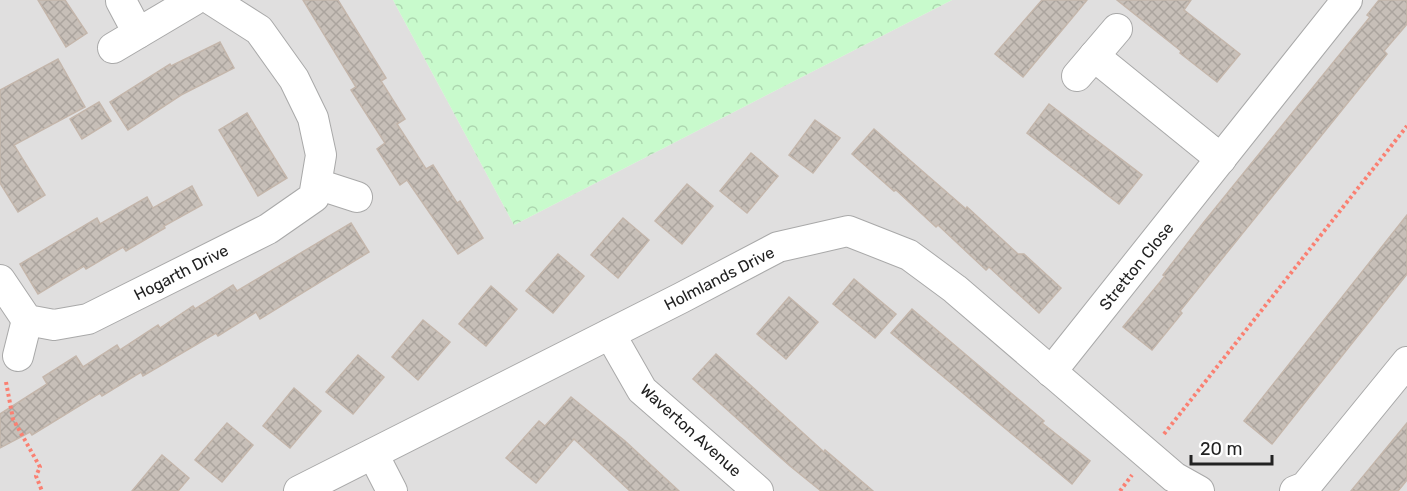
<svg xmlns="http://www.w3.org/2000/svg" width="1407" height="491" viewBox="0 0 1407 491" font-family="Rubik,sans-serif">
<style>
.residential{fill:#e0dfdf}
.park{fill:url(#park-crowns)}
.building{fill:url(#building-cross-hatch);stroke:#c4b6ab;stroke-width:1.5}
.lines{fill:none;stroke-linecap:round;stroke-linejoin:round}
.minor-casing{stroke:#a9a9a9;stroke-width:32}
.path{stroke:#fa8072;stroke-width:4;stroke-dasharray:3 3;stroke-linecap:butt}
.minor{stroke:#fff;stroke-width:30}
.labels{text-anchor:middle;stroke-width:4.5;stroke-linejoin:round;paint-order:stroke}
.street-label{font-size:16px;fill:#222;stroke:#fff}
</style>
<defs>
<pattern id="park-crowns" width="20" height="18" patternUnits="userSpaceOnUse" patternTransform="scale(1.5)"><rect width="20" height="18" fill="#c8facc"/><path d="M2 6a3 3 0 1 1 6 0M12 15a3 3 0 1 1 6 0" fill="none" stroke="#acd6af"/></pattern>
<pattern id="building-cross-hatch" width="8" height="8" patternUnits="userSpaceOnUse" patternTransform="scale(1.5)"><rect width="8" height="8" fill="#c7bfb8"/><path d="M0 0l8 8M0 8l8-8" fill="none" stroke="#aba49e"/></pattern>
</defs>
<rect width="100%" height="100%" fill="#f2efe9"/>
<!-- residential -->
<path class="residential" d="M 0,0 L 393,0 L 514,225 L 952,0 L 1407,0 L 1407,491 L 0,491 Z"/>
<!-- park -->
<path class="park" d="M 393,0 L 952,0 L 514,225 Z"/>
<!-- building -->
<g class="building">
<path d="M 38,0 L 65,0 L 87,33 L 66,47 Z"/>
<path d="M 303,0 L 338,0 L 386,78 L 381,81 L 405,119 L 397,124 L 426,169 L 433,165 L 457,203 L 460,201 L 483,238 L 458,254 L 407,180 L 400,185 L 377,149 L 385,143 L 351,90 L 356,87 Z"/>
<path d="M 1042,0 L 1087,0 L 1023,77 L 995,54 Z"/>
<path d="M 1117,0 L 1191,0 L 1184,10 L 1240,54 L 1217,82 L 1180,53 L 1181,51 Z"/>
<path d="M 1379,0 L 1407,0 L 1407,24 L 1384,51 L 1387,54 L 1221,260 L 1180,311 L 1182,313 L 1152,350 L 1123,327 L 1165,276 L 1163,275 L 1204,222 L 1370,17 L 1367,15 Z"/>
<path d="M 220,42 L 234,68 L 181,95 L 128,130 L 110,102 L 170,64 L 171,66 Z"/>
<path d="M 58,59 L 85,107 L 14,145 L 45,195 L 18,212 L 0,183 L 0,90 Z"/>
<path d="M 99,102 L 111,121 L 82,139 L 70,119 Z"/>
<path d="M 1049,104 L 1142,175 L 1119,204 L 1027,133 Z"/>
<path d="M 247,113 L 287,178 L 258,196 L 219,130 Z"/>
<path d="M 815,120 L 840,138 L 813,173 L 789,155 Z"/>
<path d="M 874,129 L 966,209 L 967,207 L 1018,254 L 1024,254 L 1061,288 L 1039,313 L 989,267 L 986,270 L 938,225 L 936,227 L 896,190 L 894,191 L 852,154 Z"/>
<path d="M 751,153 L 778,176 L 747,213 L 720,191 Z"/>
<path d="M 687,184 L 713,206 L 682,244 L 655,221 Z"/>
<path d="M 192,186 L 202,205 L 164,226 L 165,228 L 126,251 L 123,247 L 86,269 L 84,266 L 38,294 L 20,264 L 97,218 L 100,224 L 147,197 L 153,208 Z"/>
<path d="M 1407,215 L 1407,274 L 1272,444 L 1244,421 Z"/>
<path d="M 623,218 L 649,240 L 618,278 L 591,255 Z"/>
<path d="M 351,223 L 369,252 L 260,319 L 256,312 L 218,336 L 216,333 L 143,376 L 141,372 L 102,396 L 100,393 L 32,435 L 30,432 L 0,448 L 0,414 L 47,384 L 43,377 L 76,356 L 83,367 L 117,345 L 120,350 L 158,325 L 160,328 L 193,306 L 195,309 L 233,285 L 237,291 Z"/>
<path d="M 558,254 L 584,276 L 553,313 L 526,291 Z"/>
<path d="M 854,279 L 896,314 L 875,338 L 833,304 Z"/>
<path d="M 491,286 L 517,309 L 486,346 L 459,324 Z"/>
<path d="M 789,297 L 818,322 L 786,359 L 757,334 Z"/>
<path d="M 912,309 L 1044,421 L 1042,423 L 1090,461 L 1072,484 L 891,333 Z"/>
<path d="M 423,320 L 450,342 L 418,380 L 392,357 Z"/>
<path d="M 716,354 L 824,452 L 825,450 L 873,491 L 821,491 L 790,466 L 693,379 Z"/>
<path d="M 358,355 L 384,377 L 353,414 L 326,392 Z"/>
<path d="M 294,388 L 321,411 L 290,448 L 263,426 Z"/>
<path d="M 571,397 L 625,441 L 679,491 L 630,491 L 574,439 L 536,483 L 506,458 L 539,421 L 545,426 Z"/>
<path d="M 227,423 L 253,445 L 222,482 L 195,460 Z"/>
<path d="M 1407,423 L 1407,480 L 1398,491 L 1351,491 Z"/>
<path d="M 162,455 L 189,478 L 178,491 L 132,491 Z"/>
</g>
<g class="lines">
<!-- minor casing -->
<g class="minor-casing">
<g id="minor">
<path d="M 121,1 L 138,33"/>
<path d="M 113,48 L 194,0"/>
<path d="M 1094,56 L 1221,159"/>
<path d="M 1077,76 L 1117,29"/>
<path d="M 317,184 L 357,197"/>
<path d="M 0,280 L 27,320 L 54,325 L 88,319 L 268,229 L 314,197 L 321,155 L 313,118 L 294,79 L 259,30 L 212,0"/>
<path d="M 610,334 L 642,390 L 758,491"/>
<path d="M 18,356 L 27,320"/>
<path d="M 1051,372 L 1347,0"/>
<path d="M 373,454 L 392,491"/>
<path d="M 299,491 L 681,298 L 778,247 L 848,231 L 909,255 L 955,289 L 1174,477 L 1199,491"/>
<path d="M 1295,491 L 1305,487 L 1407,362"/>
</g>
</g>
<!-- path -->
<g class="path">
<path d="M 6,382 L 13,419 L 40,467 L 36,476 L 42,491"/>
<path d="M 1164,434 L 1407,126"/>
<path d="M 1120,491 L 1132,475"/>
</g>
<!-- minor -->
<use href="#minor" class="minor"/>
</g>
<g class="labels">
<!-- street labels -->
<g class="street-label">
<text transform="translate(1136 266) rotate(-51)" y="6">Stretton Close</text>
<text transform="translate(181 272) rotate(-27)" y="6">Hogarth Drive</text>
<text transform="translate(719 278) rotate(-27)" y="6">Holmlands Drive</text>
<text transform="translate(691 430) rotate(42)" y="6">Waverton Avenue</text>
</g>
</g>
<!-- scale -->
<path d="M1191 455v9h81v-9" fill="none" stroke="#222222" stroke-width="3"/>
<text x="1200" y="455" font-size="18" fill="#222222" stroke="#ffffff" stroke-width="4.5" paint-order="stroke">20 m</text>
</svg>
